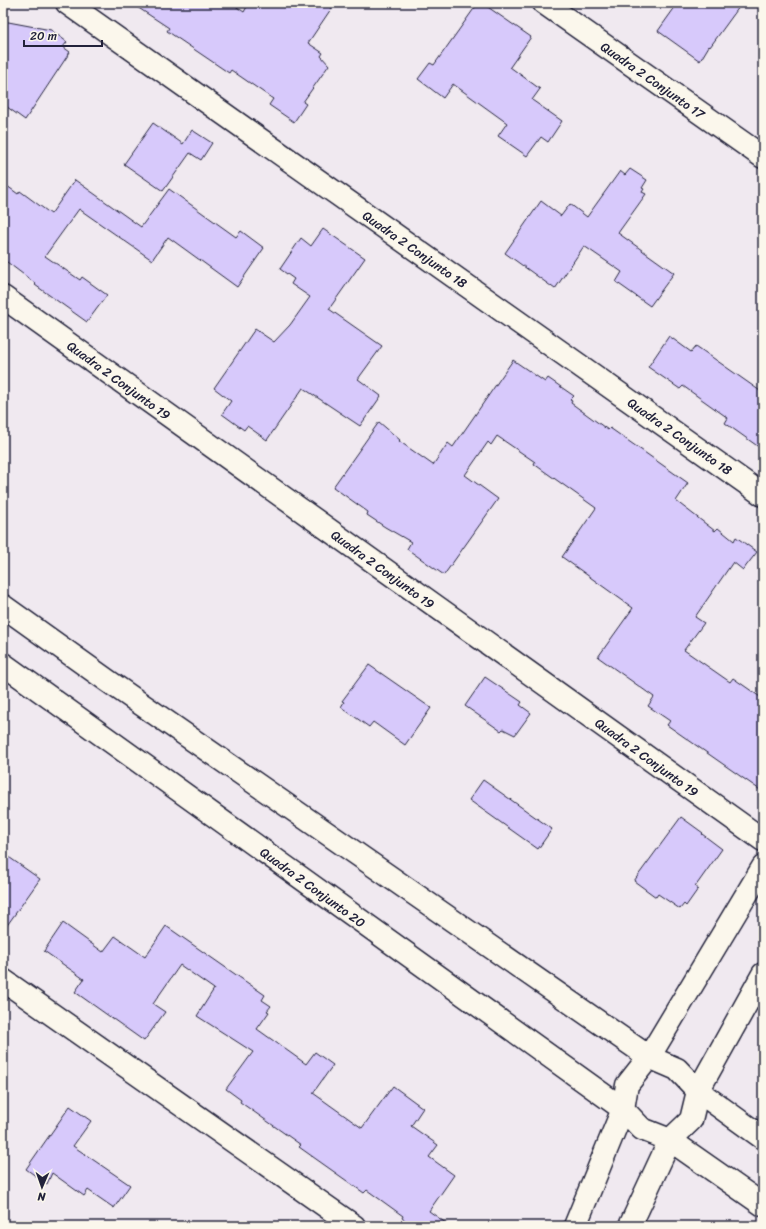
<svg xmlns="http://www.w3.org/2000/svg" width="766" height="1229" viewBox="0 0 766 1229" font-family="Sriracha,sans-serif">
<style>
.building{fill:#d7c9fb;stroke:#22223b}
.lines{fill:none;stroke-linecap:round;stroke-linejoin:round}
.minor-casing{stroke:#22223b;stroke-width:25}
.minor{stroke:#fbf7ec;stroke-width:22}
.labels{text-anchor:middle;stroke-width:3.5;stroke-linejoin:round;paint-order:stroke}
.street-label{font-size:13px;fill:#22223b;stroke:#fbf7ec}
</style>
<rect width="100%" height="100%" fill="#f0e9f0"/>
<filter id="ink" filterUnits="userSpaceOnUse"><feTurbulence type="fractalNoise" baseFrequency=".025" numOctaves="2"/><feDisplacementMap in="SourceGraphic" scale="8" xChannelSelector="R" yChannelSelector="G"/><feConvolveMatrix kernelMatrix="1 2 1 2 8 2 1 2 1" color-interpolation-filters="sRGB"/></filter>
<g filter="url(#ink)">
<!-- building -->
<g class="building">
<path d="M 131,3 L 231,3 L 244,12 L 249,3 L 335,3 L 308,43 L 323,53 L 321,56 L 329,65 L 303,102 L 306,104 L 294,122 L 269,105 L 273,99 L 231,70 L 229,73 L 167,31 L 169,28 Z"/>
<path d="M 478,3 L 482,3 L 531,37 L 510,67 L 540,89 L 532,100 L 562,121 L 548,142 L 541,137 L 527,156 L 498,136 L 507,123 L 453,84 L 443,98 L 418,79 L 430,63 L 434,65 Z"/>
<path d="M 678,3 L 742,3 L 710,47 L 709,46 L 700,61 L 658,31 Z"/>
<path d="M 3,21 L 51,30 L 67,42 L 63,47 L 70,52 L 25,120 L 3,104 Z"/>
<path d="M 153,123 L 183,144 L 192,130 L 212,143 L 201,160 L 190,153 L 163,191 L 124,164 Z"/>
<path d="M 630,169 L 647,180 L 642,188 L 644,189 L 642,192 L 646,194 L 618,233 L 674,273 L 650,306 L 616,282 L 622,272 L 584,246 L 555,289 L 505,253 L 541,201 L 561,216 L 570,204 L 587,217 L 620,171 L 625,175 Z"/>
<path d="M 75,180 L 141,227 L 169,189 L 236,237 L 241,231 L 264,248 L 237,287 L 168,237 L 152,260 L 79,209 L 45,256 L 80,280 L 82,277 L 107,295 L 87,322 L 35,285 L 36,284 L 3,259 L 3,183 L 18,194 L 20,191 L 51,214 Z"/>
<path d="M 323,229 L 365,258 L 329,309 L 382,346 L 358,379 L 381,396 L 360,426 L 303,388 L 267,440 L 247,426 L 244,430 L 222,414 L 231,401 L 214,388 L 255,329 L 274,342 L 290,325 L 310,297 L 291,284 L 294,279 L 280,269 L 301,238 L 311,246 Z"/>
<path d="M 669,336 L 691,352 L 696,346 L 763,393 L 763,450 L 725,423 L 728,418 L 683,386 L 680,389 L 648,367 Z"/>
<path d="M 513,360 L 545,382 L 548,378 L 574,396 L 570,400 L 572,401 L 571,403 L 608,430 L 610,428 L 688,483 L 676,501 L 715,531 L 718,528 L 734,541 L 736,537 L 757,552 L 743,570 L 733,562 L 695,617 L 704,623 L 684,650 L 730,682 L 733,678 L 763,699 L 763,792 L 667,725 L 670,721 L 648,706 L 654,697 L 598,657 L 633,608 L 562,557 L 596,508 L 534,464 L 535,462 L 497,436 L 491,445 L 488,442 L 465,475 L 498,499 L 444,575 L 407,549 L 411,542 L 385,527 L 367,515 L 368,512 L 333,487 L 379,422 L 400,440 L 399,441 L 433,465 L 448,443 L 453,447 Z"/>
<path d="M 369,665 L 431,708 L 405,745 L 373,722 L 369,727 L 341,707 L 344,702 L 342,701 Z"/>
<path d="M 485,677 L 522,702 L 520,705 L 531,713 L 515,735 L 503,729 L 501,731 L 465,706 Z"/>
<path d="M 483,780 L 552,829 L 538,849 L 469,800 Z"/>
<path d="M 681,817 L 703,833 L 702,834 L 722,849 L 695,887 L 698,889 L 686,906 L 684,904 L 680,909 L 658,894 L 656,897 L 634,881 Z"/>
<path d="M 3,853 L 40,879 L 3,931 Z"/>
<path d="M 63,923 L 103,952 L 115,936 L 145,957 L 166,926 L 265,995 L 262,1000 L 271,1006 L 267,1011 L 269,1012 L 257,1029 L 306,1064 L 315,1052 L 333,1065 L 313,1093 L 362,1128 L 393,1086 L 423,1108 L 411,1126 L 438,1145 L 429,1157 L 454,1175 L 429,1211 L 450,1226 L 413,1226 L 402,1218 L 403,1216 L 367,1190 L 364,1193 L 299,1147 L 301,1145 L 240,1102 L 241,1100 L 226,1089 L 253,1052 L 197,1016 L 214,989 L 180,965 L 153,1004 L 165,1012 L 144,1041 L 75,992 L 84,979 L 44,951 Z"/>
<path d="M 70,1106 L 91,1121 L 73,1146 L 130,1185 L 114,1208 L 88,1190 L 84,1196 L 52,1173 L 47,1184 L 26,1169 Z"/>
</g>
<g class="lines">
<!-- minor casing -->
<g class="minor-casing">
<g id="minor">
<path d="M 67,3 L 763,495"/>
<path d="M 544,3 L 763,157"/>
<path d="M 3,297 L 763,840"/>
<path d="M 3,606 L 108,681 L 649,1057 L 677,1069 L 698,1091 L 691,1120 L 670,1140 L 642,1129 L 623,1109 L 627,1085 L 649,1057 L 763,867"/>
<path d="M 3,664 L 623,1109 L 575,1226"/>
<path d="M 763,974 L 698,1091 L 763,1138"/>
<path d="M 3,980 L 354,1226"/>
<path d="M 630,1226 L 670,1140 L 763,1205"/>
</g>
</g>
<!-- minor -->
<use href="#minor" class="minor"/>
</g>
</g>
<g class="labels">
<!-- street labels -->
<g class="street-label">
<text transform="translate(653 80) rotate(35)" y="5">Quadra 2 Conjunto 17</text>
<text transform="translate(415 249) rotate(35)" y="5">Quadra 2 Conjunto 18</text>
<text transform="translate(119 380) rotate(36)" y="5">Quadra 2 Conjunto 19</text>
<text transform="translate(680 436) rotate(35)" y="5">Quadra 2 Conjunto 18</text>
<text transform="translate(383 569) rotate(36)" y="5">Quadra 2 Conjunto 19</text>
<text transform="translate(647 757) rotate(36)" y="5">Quadra 2 Conjunto 19</text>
<text transform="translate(313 887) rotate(36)" y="5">Quadra 2 Conjunto 20</text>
</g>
</g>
<!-- margin -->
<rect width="766" height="1229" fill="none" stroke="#fbf7ec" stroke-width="16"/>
<rect x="8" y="8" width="750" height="1213" fill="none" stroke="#22223b" stroke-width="1.5" filter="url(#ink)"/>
<!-- north arrow -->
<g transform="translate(42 1187) rotate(182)" stroke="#fbf7ec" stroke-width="3" paint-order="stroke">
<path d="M0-3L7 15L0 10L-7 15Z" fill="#22223b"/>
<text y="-6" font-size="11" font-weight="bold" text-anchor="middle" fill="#22223b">N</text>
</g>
<!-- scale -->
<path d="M24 40v6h78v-6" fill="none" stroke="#22223b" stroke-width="2"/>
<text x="30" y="40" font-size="12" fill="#22223b" stroke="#fbf7ec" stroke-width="3" paint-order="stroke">20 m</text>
</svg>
